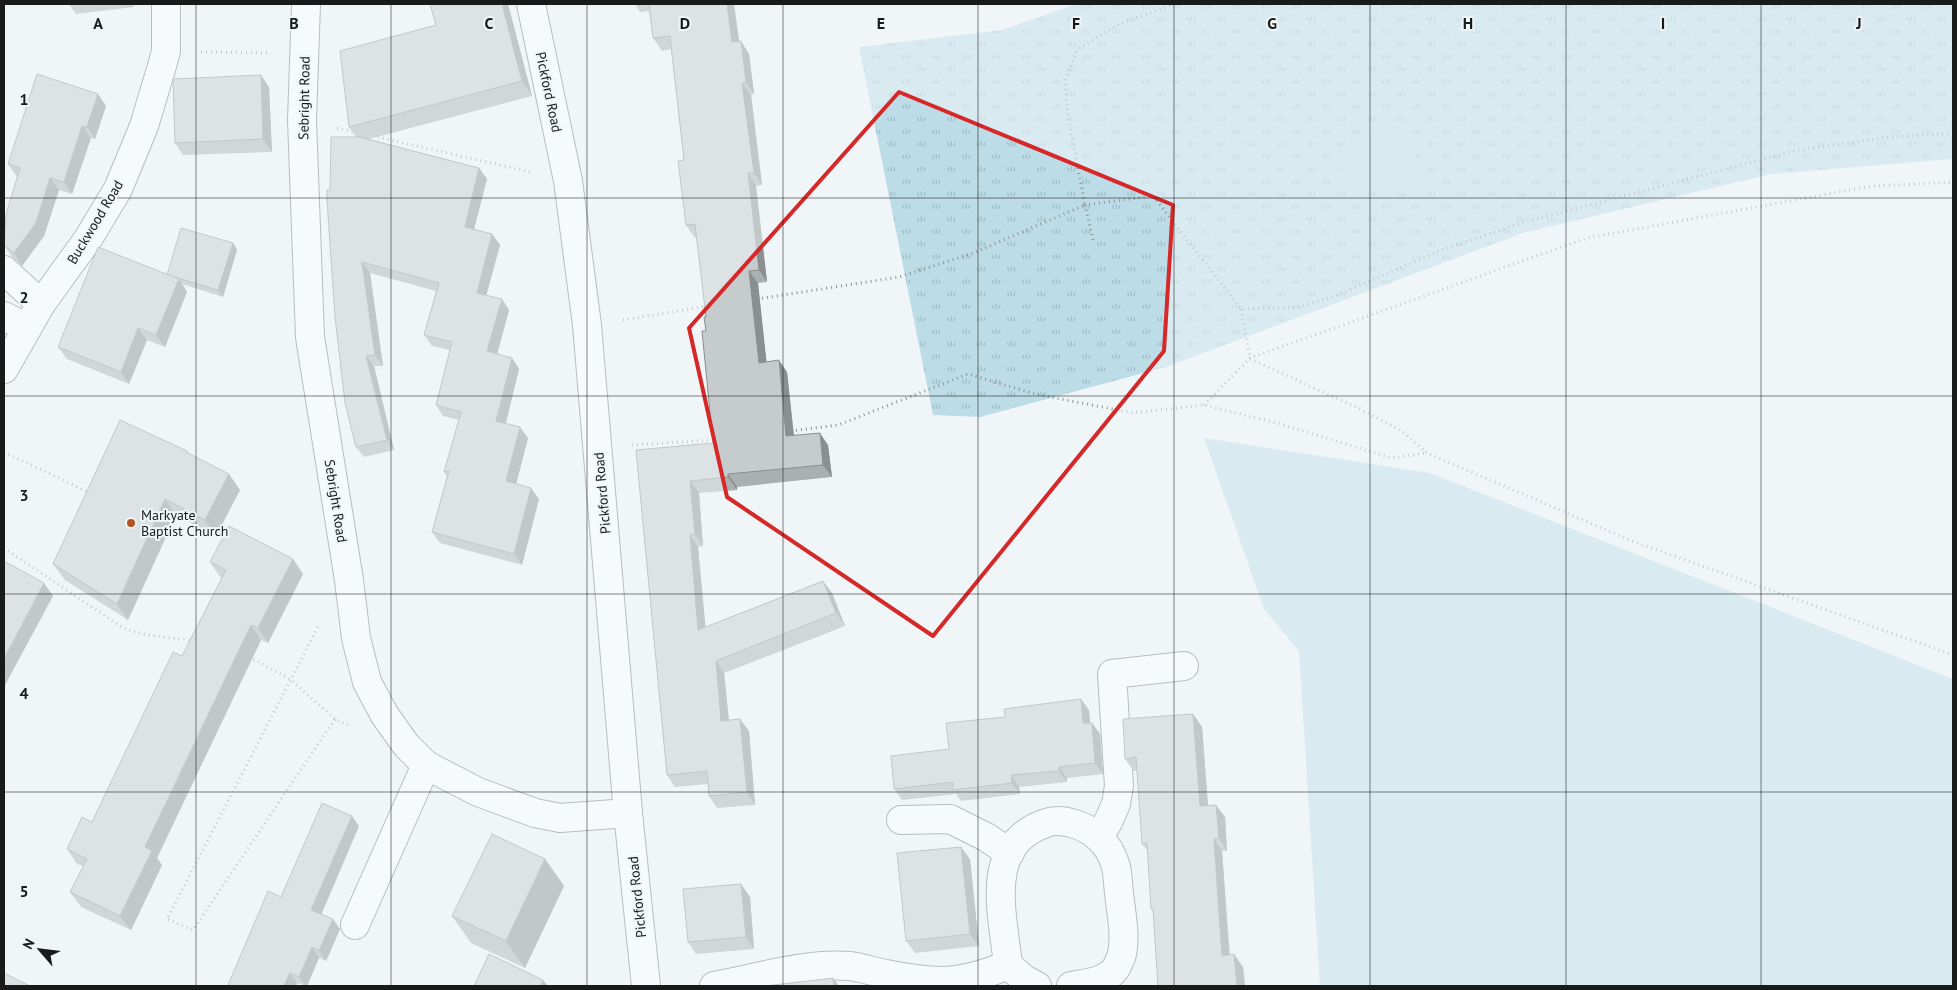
<svg xmlns="http://www.w3.org/2000/svg" width="1957" height="990" viewBox="0 0 1957 990" font-family="'PT Sans',sans-serif">
<style>
.grass{fill:url(#grass-tufts)}
.garden{fill:#bcdce8}
.lines{fill:none;stroke-linecap:round;stroke-linejoin:round}
.minor-casing{stroke:#73787a;stroke-width:30}
.path{stroke:#8f9394;stroke-width:3;stroke-dasharray:1 4;stroke-linecap:butt}
.minor{stroke:#fff;stroke-width:28}
.wall{fill:#aaafb1}
.shaded-wall{fill:#8b8f90}
.building{fill:#c6ccce;stroke:#8b8f90}
.marked{fill:none;stroke:#d62828;stroke-width:4;stroke-linejoin:round}
.grid{fill:none;stroke:#191b1b;stroke-width:1;stroke-opacity:0.55}
.poi-dot{fill:#b65120;stroke:#f0f6f8;stroke-width:2}
.labels{text-anchor:middle;stroke-width:4;stroke-linejoin:round;paint-order:stroke}
.street-label{font-size:14px;fill:#191b1b;stroke:#f0f6f8}
.poi-label{font-size:14px;fill:#191b1b;stroke:#f0f6f8;text-anchor:start}
.grid-label{font-size:16px;text-anchor:middle;font-weight:bold;fill:#191b1b;stroke:#f0f6f8;stroke-width:4;stroke-linejoin:round;paint-order:stroke}
</style>
<defs>
<pattern id="grass-tufts" width="24" height="20" patternUnits="userSpaceOnUse" patternTransform="scale(1.25)"><rect width="24" height="20" fill="#bcdce8"/><path d="M3 7l-1-3M5 7V3M7 7l1-3M15 17l-1-3M17 17v-4M19 17l1-3" fill="none" stroke="#a1bcc6"/></pattern>
</defs>
<rect width="100%" height="100%" fill="#f0f6f8"/>
<!-- grass -->
<path class="grass" d="M 1076,4 L 1953,4 L 1953,159 L 1771,174 L 1523,233 L 1166,367 L 980,417 L 933,415 L 859,47 L 1002,30 Z"/>
<!-- garden -->
<g class="garden">
<path d="M 1404,122 L 1422,184 L 1382,195 L 1379,183 L 1347,192 L 1337,152 L 1367,144 L 1365,133 Z"/>
<path d="M 1204,438 L 1430,473 L 1953,679 L 1953,986 L 1320,986 L 1299,651 L 1264,609 Z"/>
</g>
<g class="lines">
<!-- minor casing -->
<g class="minor-casing">
<g id="minor">
<path d="M 306,4 L 302,120 L 310,337 L 349,580 L 356,638 L 367,682 L 384,714 L 406,745 L 426,765 L 478,792 L 535,813 L 560,818 L 628,813"/>
<path d="M 531,4 L 568,181 L 587,325 L 628,813 L 646,986"/>
<path d="M 4,270 L 41,304"/>
<path d="M 4,316 L 27,328"/>
<path d="M 4,369 L 41,304 L 88,239 L 118,189 L 144,126 L 162,66 L 166,51 L 166,4"/>
<path d="M 901,820 L 950,819 L 986,837 L 1010,853"/>
<path d="M 1099,837 L 1108,822 L 1116,804 L 1119,786 L 1112,674 L 1184,666"/>
<path d="M 355,925 L 426,765"/>
<path d="M 714,986 C 757,978 804,963 849,966 C 861,967 874,972 886,974 C 937,984 959,985 1008,965"/>
<path d="M 1037,986 L 1024,979 L 1008,965 C 1003,914 982,845 1046,823 C 1062,817 1087,826 1099,838 C 1107,845 1113,856 1116,867 C 1118,875 1118,885 1119,893 C 1121,913 1126,934 1122,954 C 1121,958 1118,964 1116,968 C 1106,982 1087,983 1071,986"/>
</g>
</g>
<!-- path -->
<g class="path">
<path d="M 201,52 L 268,53"/>
<path d="M 337,128 L 355,132"/>
<path d="M 373,136 L 531,172"/>
<path d="M 1093,240 L 1085,205 L 1153,196 L 1241,309 L 1299,307 L 1338,295 L 1439,251 L 1521,223 L 1798,150 L 1891,137 L 1953,133"/>
<path d="M 757,299 L 899,277 L 971,254 L 1085,205 L 1068,116 L 1065,81 L 1077,50 L 1121,23 L 1175,4"/>
<path d="M 1241,309 L 1250,358"/>
<path d="M 623,320 L 708,306"/>
<path d="M 1250,359 L 1356,407 L 1402,431 L 1427,453 L 1632,541 L 1953,655"/>
<path d="M 1204,405 L 1250,358 L 1587,238 L 1872,186 L 1953,182"/>
<path d="M 791,431 L 838,425 L 968,374 L 1035,394 L 1133,413 L 1204,405 L 1277,423 L 1391,458 L 1427,453"/>
<path d="M 632,445 L 715,440"/>
<path d="M 4,452 L 86,491"/>
<path d="M 4,548 L 120,626 C 143,638 168,636 193,641"/>
<path d="M 318,627 L 167,919 L 193,930 L 335,719"/>
<path d="M 249,657 L 290,679 L 335,719 L 348,725"/>
</g>
<!-- minor -->
<use href="#minor" class="minor"/>
</g>
<!-- wall -->
<g class="wall">
<path d="M 69,4 L 133,4 L 134,7 L 76,14 Z"/>
<path d="M 430,4 L 508,4 L 532,96 L 369,139 L 479,168 L 487,179 L 474,229 L 492,234 L 500,245 L 486,295 L 509,310 L 497,354 L 512,358 L 519,369 L 506,424 L 528,438 L 516,484 L 539,499 L 522,565 L 440,543 L 432,532 L 447,476 L 444,472 L 459,420 L 443,416 L 436,405 L 450,350 L 432,346 L 424,335 L 436,291 L 370,273 L 383,366 L 374,366 L 394,450 L 364,457 L 356,447 L 330,190 L 356,137 L 349,127 L 436,25 Z"/>
<path d="M 635,4 L 734,4 L 739,41 L 749,54 L 754,94 L 751,95 L 762,185 L 756,186 L 767,282 L 758,283 L 766,362 L 787,372 L 794,435 L 828,445 L 832,477 L 737,487 L 737,490 L 699,493 L 703,546 L 698,547 L 705,627 L 823,581 L 832,593 L 845,626 L 724,673 L 729,720 L 749,731 L 755,805 L 717,808 L 709,796 L 708,784 L 675,787 L 667,775 L 636,450 L 713,443 L 706,331 L 706,317 L 696,237 L 695,238 L 686,225 L 684,160 L 671,49 L 662,51 L 653,38 L 649,11 L 640,12 Z"/>
<path d="M 269,87 L 272,152 L 183,155 L 175,143 Z"/>
<path d="M 106,106 L 95,139 L 91,138 L 72,194 L 59,190 L 44,236 L 22,266 L 12,257 L 4,245 L 17,177 L 8,164 Z"/>
<path d="M 233,243 L 237,250 L 223,297 L 182,284 L 187,292 L 165,347 L 147,340 L 129,384 L 67,359 L 58,347 L 167,275 Z"/>
<path d="M 187,451 L 189,453 L 240,490 L 216,536 L 176,515 L 128,620 L 65,580 L 53,564 Z"/>
<path d="M 293,559 L 303,574 L 268,643 L 261,640 L 157,858 L 162,865 L 131,930 L 81,907 L 70,892 L 83,866 L 77,864 L 67,849 L 92,822 L 182,656 L 222,578 L 220,577 L 210,562 Z"/>
<path d="M 1089,710 L 1090,723 L 1092,723 L 1100,734 L 1103,774 L 1067,778 L 1067,782 L 1019,787 L 1020,794 L 961,801 L 956,794 L 902,800 L 894,789 L 949,749 Z"/>
<path d="M 1193,714 L 1202,727 L 1208,805 L 1225,817 L 1227,851 L 1222,851 L 1230,955 L 1243,967 L 1245,986 L 1158,986 L 1153,912 L 1151,909 L 1148,851 L 1142,844 L 1137,771 L 1134,771 L 1125,759 Z"/>
<path d="M 359,826 L 321,914 L 340,929 L 326,961 L 319,958 L 307,986 L 297,983 L 296,986 L 229,986 L 228,985 L 281,897 Z"/>
<path d="M 545,859 L 564,886 L 525,968 L 471,943 L 452,916 Z"/>
<path d="M 970,859 L 979,946 L 915,953 L 906,941 Z"/>
<path d="M 741,884 L 750,897 L 754,949 L 696,954 L 688,942 Z"/>
</g>
<!-- shaded-wall -->
<g class="shaded-wall">
<path d="M 502,4 L 508,4 L 532,96 L 522,81 Z"/>
<path d="M 727,4 L 734,4 L 741,55 L 732,42 Z"/>
<path d="M 741,41 L 749,54 L 754,94 L 746,82 Z"/>
<path d="M 261,75 L 269,87 L 272,152 L 263,139 Z"/>
<path d="M 742,83 L 751,95 L 762,185 L 754,173 Z"/>
<path d="M 98,94 L 106,106 L 95,139 L 87,127 Z"/>
<path d="M 82,126 L 91,138 L 72,194 L 64,182 Z"/>
<path d="M 479,168 L 487,179 L 472,237 L 465,227 Z"/>
<path d="M 748,173 L 756,186 L 767,282 L 759,270 Z"/>
<path d="M 50,178 L 59,190 L 44,236 L 22,266 L 14,253 Z"/>
<path d="M 492,234 L 500,245 L 484,304 L 477,293 Z"/>
<path d="M 233,243 L 237,250 L 223,297 L 218,290 Z"/>
<path d="M 362,262 L 370,273 L 383,366 L 375,355 Z"/>
<path d="M 749,271 L 758,283 L 768,375 L 759,363 Z"/>
<path d="M 179,279 L 187,292 L 165,347 L 156,335 Z"/>
<path d="M 502,299 L 509,310 L 495,362 L 487,351 Z"/>
<path d="M 138,328 L 147,340 L 129,384 L 121,372 Z"/>
<path d="M 366,356 L 374,366 L 394,450 L 387,440 Z"/>
<path d="M 512,358 L 519,369 L 503,432 L 496,421 Z"/>
<path d="M 779,360 L 787,372 L 795,448 L 786,436 Z"/>
<path d="M 520,427 L 528,438 L 514,492 L 506,481 Z"/>
<path d="M 820,433 L 828,445 L 832,477 L 823,465 Z"/>
<path d="M 229,474 L 240,490 L 216,536 L 205,520 Z"/>
<path d="M 728,474 L 737,487 L 737,490 L 728,477 Z"/>
<path d="M 690,481 L 699,493 L 703,546 L 695,534 Z"/>
<path d="M 531,488 L 539,499 L 522,565 L 514,554 Z"/>
<path d="M 165,499 L 176,515 L 128,620 L 117,604 Z"/>
<path d="M 690,535 L 698,547 L 707,642 L 698,630 Z"/>
<path d="M 293,559 L 303,574 L 268,643 L 258,628 Z"/>
<path d="M 823,581 L 832,593 L 845,626 L 836,613 Z"/>
<path d="M 44,583 L 53,596 L 4,687 L 4,659 Z"/>
<path d="M 251,625 L 261,640 L 157,858 L 162,865 L 131,930 L 120,916 L 145,847 Z"/>
<path d="M 716,661 L 724,673 L 730,733 L 721,721 Z"/>
<path d="M 1081,699 L 1089,710 L 1091,735 L 1083,723 Z"/>
<path d="M 1193,714 L 1202,727 L 1209,818 L 1200,806 Z"/>
<path d="M 740,719 L 749,731 L 755,805 L 747,792 Z"/>
<path d="M 1092,723 L 1100,734 L 1103,774 L 1095,763 Z"/>
<path d="M 1059,767 L 1067,778 L 1067,782 L 1059,771 Z"/>
<path d="M 1011,775 L 1019,787 L 1020,794 L 1012,783 Z"/>
<path d="M 1216,805 L 1225,817 L 1227,851 L 1219,838 Z"/>
<path d="M 352,816 L 359,826 L 319,920 L 311,910 Z"/>
<path d="M 1214,839 L 1222,851 L 1230,968 L 1222,956 Z"/>
<path d="M 961,847 L 970,859 L 979,946 L 970,934 Z"/>
<path d="M 545,859 L 564,886 L 525,968 L 506,941 Z"/>
<path d="M 741,884 L 750,897 L 754,949 L 746,937 Z"/>
<path d="M 333,919 L 340,929 L 326,961 L 319,951 Z"/>
<path d="M 312,947 L 319,958 L 307,986 L 306,986 L 299,977 Z"/>
<path d="M 1234,954 L 1243,967 L 1245,986 L 1237,986 Z"/>
<path d="M 290,973 L 297,983 L 296,986 L 284,986 Z"/>
<path d="M 833,978 L 839,986 L 834,986 Z"/>
<path d="M 543,980 L 548,986 L 540,986 Z"/>
</g>
<!-- building -->
<g class="building">
<path d="M 430,4 L 502,4 L 522,81 L 349,127 L 340,51 L 436,25 Z"/>
<path d="M 649,4 L 727,4 L 732,42 L 741,41 L 746,82 L 742,83 L 754,173 L 748,173 L 759,270 L 749,271 L 759,363 L 779,360 L 786,436 L 820,433 L 823,465 L 728,474 L 728,477 L 690,481 L 695,534 L 690,535 L 698,630 L 823,581 L 836,613 L 716,661 L 721,721 L 740,719 L 747,792 L 709,796 L 707,771 L 667,775 L 636,450 L 713,443 L 702,331 L 706,331 L 704,317 L 706,317 L 695,224 L 686,225 L 678,161 L 684,160 L 670,36 L 653,38 Z"/>
<path d="M 37,74 L 98,94 L 87,127 L 82,126 L 64,182 L 50,178 L 36,223 L 14,253 L 4,245 L 6,214 L 20,168 L 8,164 Z"/>
<path d="M 261,75 L 263,139 L 175,143 L 173,79 Z"/>
<path d="M 331,137 L 359,137 L 479,168 L 465,227 L 492,234 L 477,293 L 502,299 L 487,351 L 512,358 L 496,421 L 520,427 L 506,481 L 531,488 L 514,554 L 432,532 L 449,471 L 444,472 L 461,412 L 436,405 L 452,342 L 424,335 L 439,283 L 362,262 L 375,355 L 366,356 L 387,440 L 356,447 L 345,403 L 335,317 L 327,200 L 327,190 L 330,190 Z"/>
<path d="M 181,228 L 233,243 L 218,290 L 167,275 Z"/>
<path d="M 98,247 L 179,279 L 156,335 L 138,328 L 121,372 L 58,347 Z"/>
<path d="M 120,420 L 187,451 L 186,452 L 229,474 L 205,520 L 165,499 L 117,604 L 53,564 Z"/>
<path d="M 229,526 L 293,559 L 258,628 L 251,625 L 145,847 L 152,851 L 120,916 L 70,892 L 87,859 L 67,849 L 82,817 L 92,822 L 173,652 L 182,656 L 226,570 L 210,562 Z"/>
<path d="M 4,561 L 44,583 L 4,659 Z"/>
<path d="M 1081,699 L 1083,723 L 1092,723 L 1095,763 L 1059,767 L 1059,771 L 1011,775 L 1012,783 L 953,790 L 953,782 L 894,789 L 891,756 L 949,749 L 946,723 L 1005,717 L 1004,709 Z"/>
<path d="M 1193,714 L 1200,806 L 1216,805 L 1219,838 L 1214,839 L 1222,956 L 1234,954 L 1237,986 L 1158,986 L 1153,909 L 1151,909 L 1147,843 L 1142,844 L 1136,757 L 1125,759 L 1123,719 Z"/>
<path d="M 322,803 L 352,816 L 311,910 L 333,919 L 319,951 L 312,947 L 299,977 L 290,973 L 284,986 L 231,986 L 228,985 L 268,891 L 281,897 Z"/>
<path d="M 492,834 L 545,859 L 506,941 L 452,916 Z"/>
<path d="M 961,847 L 970,934 L 906,941 L 897,853 Z"/>
<path d="M 741,884 L 746,937 L 688,942 L 683,889 Z"/>
<path d="M 489,954 L 543,980 L 540,986 L 474,986 Z"/>
<path d="M 4,973 L 30,986 L 4,986 Z"/>
<path d="M 833,978 L 834,986 L 765,986 Z"/>
</g>
<!-- marked area -->
<path d="M0 0H1957V990H0ZM 899,92 L 1173,205 L 1164,351 L 933,636 L 727,497 L 689,328 Z" fill="#f0f6f8" fill-opacity=".55" fill-rule="evenodd"/>
<path class="marked" d="M 899,92 L 1173,205 L 1164,351 L 933,636 L 727,497 L 689,328 Z"/>
<!-- grid -->
<path class="grid" d="M 196,4 L 196,986M 391,4 L 391,986M 587,4 L 587,986M 783,4 L 783,986M 978,4 L 978,986M 1174,4 L 1174,986M 1370,4 L 1370,986M 1566,4 L 1566,986M 1761,4 L 1761,986M 4,198 L 1953,198M 4,396 L 1953,396M 4,594 L 1953,594M 4,792 L 1953,792"/>
<!-- markers -->
<circle class="poi-dot" cx="131" cy="523" r="5"/>
<g class="labels">
<!-- street labels -->
<g class="street-label">
<text transform="translate(549 92) rotate(78)" y="5">Pickford Road</text>
<text transform="translate(304 98) rotate(-89)" y="5">Sebright Road</text>
<text transform="translate(95 222) rotate(-59)" y="5">Buckwood Road</text>
<text transform="translate(602 493) rotate(-95)" y="5">Pickford Road</text>
<text transform="translate(336 501) rotate(81)" y="5">Sebright Road</text>
<text transform="translate(637 897) rotate(-96)" y="5">Pickford Road</text>
</g>
<!-- poi labels -->
<g class="poi-label">
<text x="141" y="520">Markyate<tspan x="141" dy="16">Baptist Church</tspan></text>
</g>
</g>
<g class="grid-label">
<text x="98" y="29">A</text>
<text x="294" y="29">B</text>
<text x="489" y="29">C</text>
<text x="685" y="29">D</text>
<text x="881" y="29">E</text>
<text x="1076" y="29">F</text>
<text x="1272" y="29">G</text>
<text x="1468" y="29">H</text>
<text x="1663" y="29">I</text>
<text x="1859" y="29">J</text>
<text x="24" y="105">1</text>
<text x="24" y="303">2</text>
<text x="24" y="501">3</text>
<text x="24" y="699">4</text>
<text x="24" y="897">5</text>
</g>
<!-- border -->
<rect width="1957" height="990" fill="none" stroke="#191b1b" stroke-width="10"/>
<!-- north arrow -->
<g transform="translate(40 950) rotate(298)" stroke="#f0f6f8" stroke-width="4" paint-order="stroke">
<path d="M0-4L9 19L0 12L-9 19Z" fill="#191b1b"/>
<text y="-8" font-size="14" font-weight="bold" text-anchor="middle" fill="#191b1b">N</text>
</g>
</svg>
